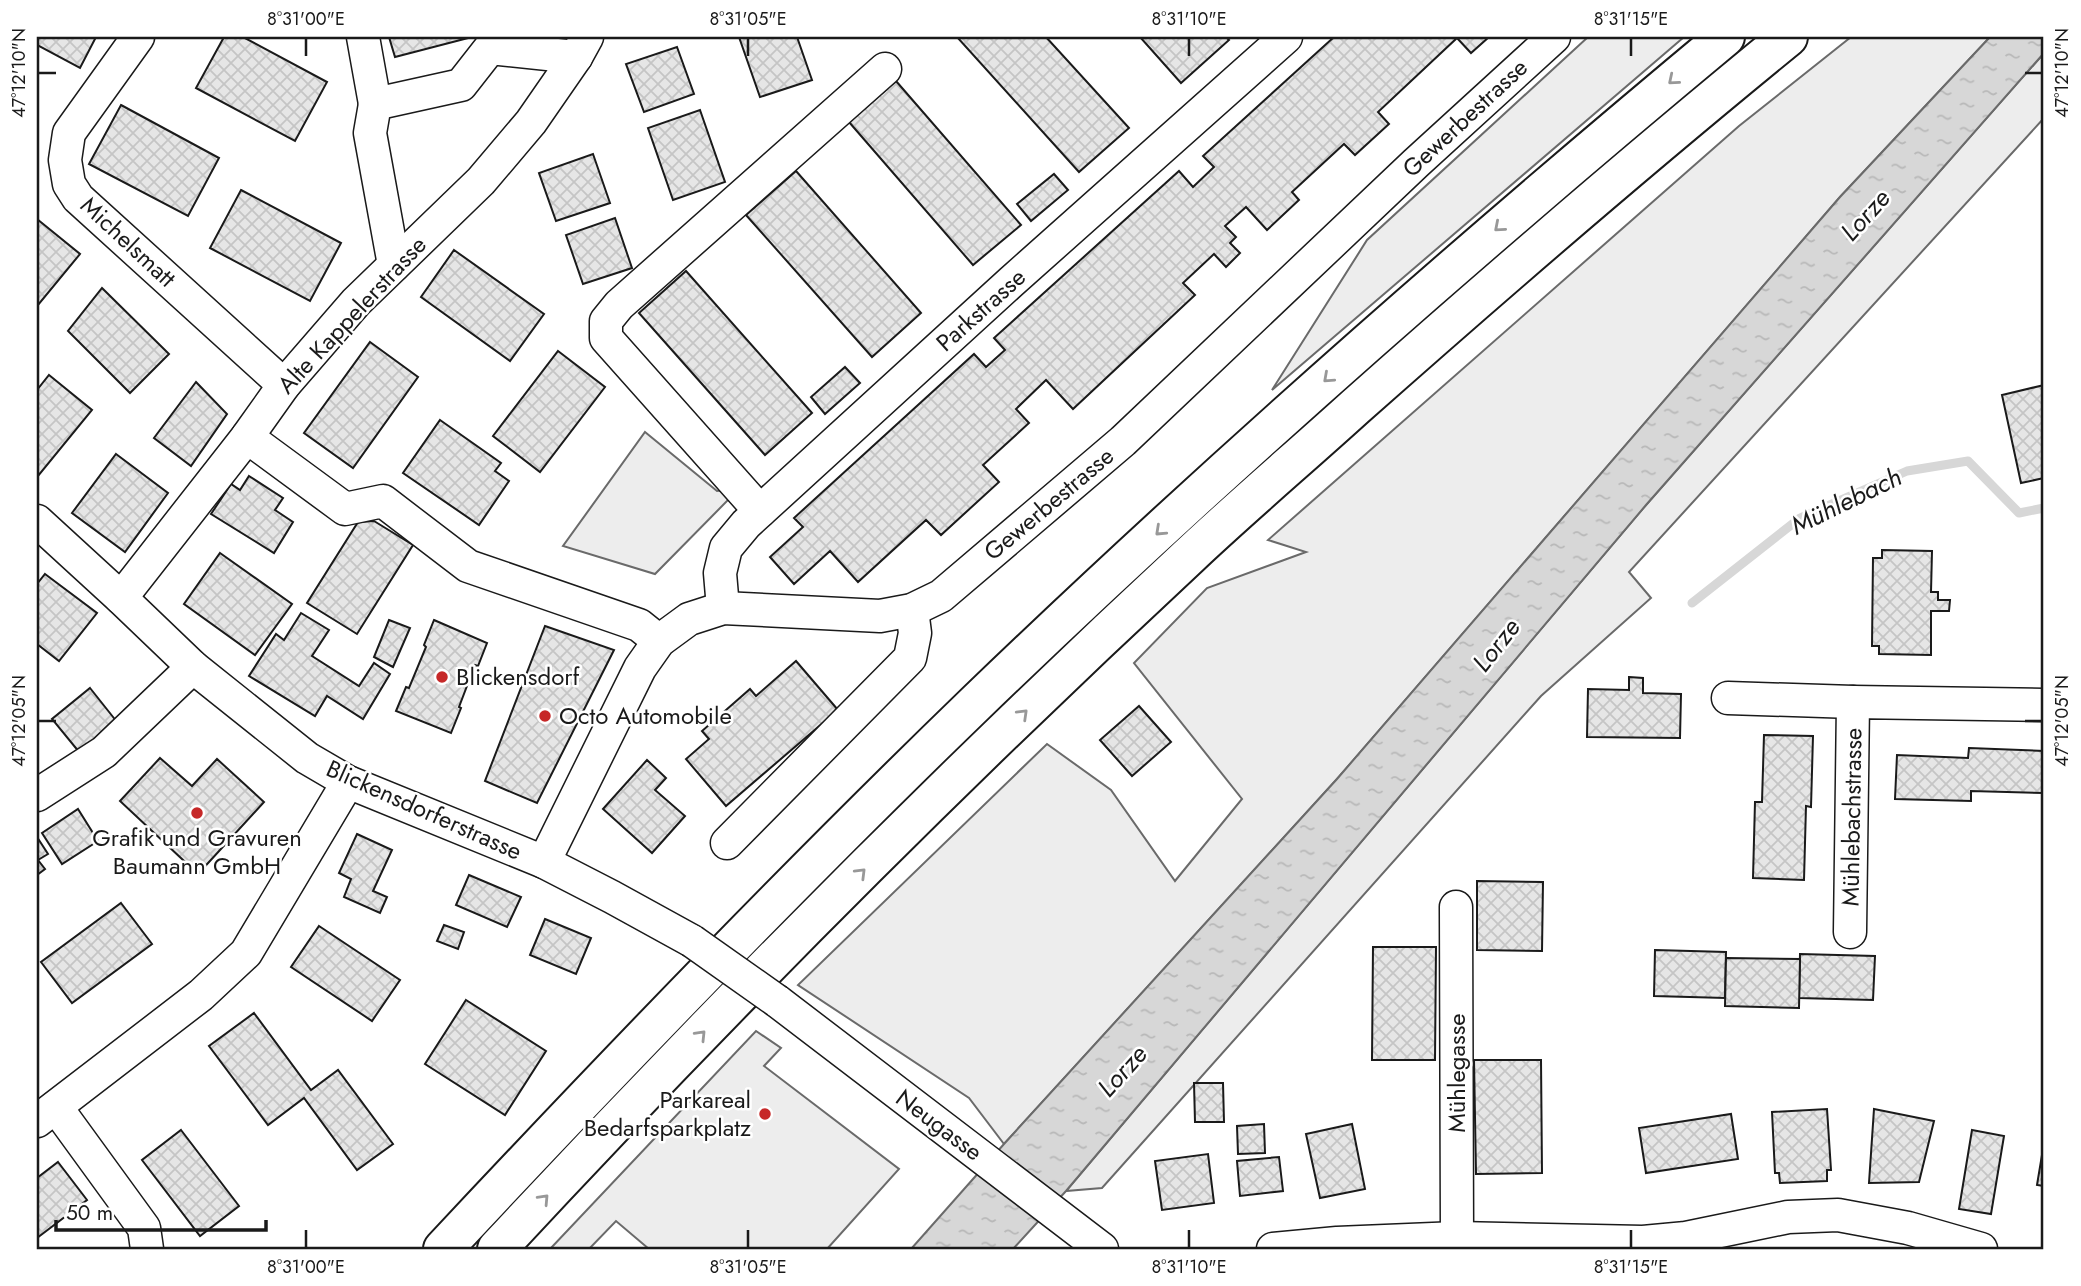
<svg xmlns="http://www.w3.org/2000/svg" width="2081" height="1286" viewBox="0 0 2081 1286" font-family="Jost,sans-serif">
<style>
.built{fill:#ededed;stroke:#6a6a6a;stroke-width:2}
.water{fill:url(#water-ripples);stroke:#6a6a6a;stroke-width:2}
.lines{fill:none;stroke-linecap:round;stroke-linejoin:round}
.stream{stroke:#d7d7d7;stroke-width:9}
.building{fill:url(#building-cross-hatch);stroke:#1a1a1a;stroke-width:2}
.minor-casing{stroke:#1a1a1a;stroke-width:35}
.highway-casing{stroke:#1a1a1a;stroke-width:42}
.minor{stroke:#fff;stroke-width:32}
.highway{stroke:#fff;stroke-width:38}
.minor-bridge-casing{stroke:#1a1a1a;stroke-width:35;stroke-linecap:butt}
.minor-bridge{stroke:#fff;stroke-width:32}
.oneway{stroke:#989898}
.ticks{fill:none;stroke:#1a1a1a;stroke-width:2.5}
.poi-dot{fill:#c62828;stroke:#fff;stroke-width:2.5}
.labels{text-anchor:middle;stroke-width:5;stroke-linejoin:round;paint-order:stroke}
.street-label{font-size:24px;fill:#1a1a1a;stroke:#fff}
.poi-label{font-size:24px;fill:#1a1a1a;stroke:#fff;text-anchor:start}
.water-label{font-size:26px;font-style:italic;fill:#1a1a1a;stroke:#fff}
.neatline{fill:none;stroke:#1a1a1a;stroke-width:2.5}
.ticks-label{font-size:18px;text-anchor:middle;fill:#1a1a1a}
</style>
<defs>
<pattern id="water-ripples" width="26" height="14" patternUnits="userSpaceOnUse" patternTransform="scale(1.75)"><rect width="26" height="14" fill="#d7d7d7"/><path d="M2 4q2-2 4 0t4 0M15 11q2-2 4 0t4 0" fill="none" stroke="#b8b8b8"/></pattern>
<pattern id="building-cross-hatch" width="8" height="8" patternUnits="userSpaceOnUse" patternTransform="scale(1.75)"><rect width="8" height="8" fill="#e6e6e6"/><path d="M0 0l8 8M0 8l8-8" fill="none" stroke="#c5c5c5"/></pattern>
</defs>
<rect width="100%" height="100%" fill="#fff"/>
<!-- built -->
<g class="built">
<path d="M 1588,37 L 1684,37 L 1272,390 L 1367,240 Z"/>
<path d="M 1851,37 L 1990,37 L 1840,197 L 1337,779 L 1004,1144 L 969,1098 L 798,985 L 1047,744 L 1111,790 L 1175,881 L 1242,799 L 1134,663 L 1207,588 L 1306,552 L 1268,540 L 1739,126 Z"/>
<path d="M 2044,53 L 2044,118 L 1629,572 L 1651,598 L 1541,696 L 1102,1188 L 1066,1191 L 1646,505 Z"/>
<path d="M 645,432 L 717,491 L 726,490 L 728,500 L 655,574 L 563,546 Z"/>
<path d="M 756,1031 L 781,1048 L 764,1066 L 899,1169 L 827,1249 L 649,1249 L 616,1221 L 589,1249 L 550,1249 Z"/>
</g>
<!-- water -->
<path class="water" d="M 1990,37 L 2044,37 L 2044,53 L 1646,505 L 1066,1191 L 1013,1249 L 911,1249 L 1004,1144 L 1337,779 L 1840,197 Z"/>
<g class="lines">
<!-- stream -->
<path class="stream" d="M 1692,603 L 1800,518 L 1907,471 L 1968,461 L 2019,513 L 2044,508"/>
</g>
<!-- building -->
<g class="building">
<path d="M 37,37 L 96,37 L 80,68 L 37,45 Z"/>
<path d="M 224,37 L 243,37 L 327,82 L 295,141 L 196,88 Z"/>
<path d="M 389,37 L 472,37 L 395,57 Z"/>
<path d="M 739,37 L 797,37 L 812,80 L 760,97 Z"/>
<path d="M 957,37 L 1046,37 L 1129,128 L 1079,172 Z"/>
<path d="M 1140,37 L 1226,37 L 1229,40 L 1181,83 Z"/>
<path d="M 1334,37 L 1489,37 L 1471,53 L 1457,38 L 1378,112 L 1389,124 L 1355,155 L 1344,144 L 1292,192 L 1299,200 L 1267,230 L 1246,207 L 1225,226 L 1236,237 L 1230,243 L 1240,253 L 1226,267 L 1214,254 L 1183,283 L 1195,295 L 1073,409 L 1046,380 L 1016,409 L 1029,423 L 983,465 L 999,482 L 941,535 L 926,520 L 858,582 L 830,551 L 794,584 L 770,557 L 803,527 L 794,518 L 974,354 L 986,367 L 1005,350 L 994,338 L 1179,171 L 1193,187 L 1214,167 L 1203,156 Z"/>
<path d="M 677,47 L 694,94 L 644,112 L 626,64 Z"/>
<path d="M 896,81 L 1021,225 L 973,265 L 849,122 Z"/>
<path d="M 121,105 L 219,158 L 188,216 L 89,164 Z"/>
<path d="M 700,110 L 725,182 L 673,200 L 648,128 Z"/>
<path d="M 593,154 L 610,203 L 556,221 L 539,173 Z"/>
<path d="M 796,171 L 921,313 L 872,357 L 746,215 Z"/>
<path d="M 1054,174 L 1068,190 L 1031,221 L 1017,204 Z"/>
<path d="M 241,190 L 341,243 L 310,301 L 210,248 Z"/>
<path d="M 615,218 L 632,268 L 583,284 L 566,235 Z"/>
<path d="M 37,219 L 80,254 L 38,305 L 37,304 Z"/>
<path d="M 454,250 L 544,314 L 510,361 L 421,297 Z"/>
<path d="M 686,271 L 812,413 L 765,455 L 639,313 Z"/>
<path d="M 102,288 L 169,354 L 130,393 L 68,331 Z"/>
<path d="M 370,342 L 418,377 L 353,468 L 304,433 Z"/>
<path d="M 558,351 L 605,387 L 540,472 L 493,436 Z"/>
<path d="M 845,367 L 860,383 L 825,414 L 811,397 Z"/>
<path d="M 49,375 L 92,410 L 38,476 L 37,390 Z"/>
<path d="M 196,382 L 227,414 L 191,466 L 154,438 Z"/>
<path d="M 2044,385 L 2044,478 L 2021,483 L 2002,395 Z"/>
<path d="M 440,420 L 501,463 L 495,471 L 509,481 L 479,525 L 403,473 Z"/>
<path d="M 116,454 L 168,493 L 125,552 L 72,513 Z"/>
<path d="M 249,476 L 283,498 L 275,510 L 293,522 L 274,553 L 211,514 L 231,484 L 240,490 Z"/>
<path d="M 374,521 L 413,545 L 357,634 L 307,603 L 358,522 Z"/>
<path d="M 1882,550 L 1932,551 L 1931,592 L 1938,592 L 1938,600 L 1950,600 L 1949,611 L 1931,611 L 1931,655 L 1879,654 L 1879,646 L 1872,646 L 1873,558 L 1882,558 Z"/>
<path d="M 220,553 L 292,604 L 255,655 L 184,604 Z"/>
<path d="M 45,574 L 97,613 L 59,661 L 37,644 L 37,584 Z"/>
<path d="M 301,613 L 329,630 L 312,656 L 359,686 L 374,663 L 390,674 L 363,719 L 327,696 L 315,716 L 249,676 L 276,634 L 284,640 Z"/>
<path d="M 389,620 L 410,628 L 393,667 L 374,657 Z"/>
<path d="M 434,620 L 487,643 L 478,666 L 475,665 L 459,707 L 461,708 L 451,733 L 396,711 L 406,687 L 409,688 L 426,647 L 424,645 Z"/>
<path d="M 545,626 L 614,650 L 537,803 L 485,781 Z"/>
<path d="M 796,661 L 838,710 L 726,806 L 686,759 L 709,739 L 702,731 L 750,689 L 756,696 Z"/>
<path d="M 1629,677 L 1643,678 L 1643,693 L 1681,694 L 1680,738 L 1587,737 L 1588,689 L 1629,690 Z"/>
<path d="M 90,688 L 121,727 L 84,758 L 52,719 Z"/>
<path d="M 1139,706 L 1171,742 L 1132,776 L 1100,740 Z"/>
<path d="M 1764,735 L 1813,736 L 1811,807 L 1806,806 L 1804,880 L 1753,878 L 1755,802 L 1762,802 Z"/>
<path d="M 1969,748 L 2044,751 L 2043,793 L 1971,791 L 1971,801 L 1895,799 L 1897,755 L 1968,758 Z"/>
<path d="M 160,758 L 192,786 L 217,759 L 264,802 L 198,874 L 120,801 Z"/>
<path d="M 647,760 L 666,778 L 655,790 L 685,816 L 652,853 L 603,809 Z"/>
<path d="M 78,809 L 98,841 L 62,864 L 42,833 Z"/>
<path d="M 357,834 L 392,850 L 373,891 L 387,897 L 380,913 L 344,897 L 351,879 L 339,873 Z"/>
<path d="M 37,837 L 48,854 L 38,860 L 45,869 L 37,875 Z"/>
<path d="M 469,875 L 521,897 L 507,927 L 456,905 Z"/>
<path d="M 1477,881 L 1543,882 L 1542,951 L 1477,950 Z"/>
<path d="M 121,903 L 152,944 L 72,1003 L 41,962 Z"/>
<path d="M 545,919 L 591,938 L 576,974 L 530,955 Z"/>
<path d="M 444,925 L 464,932 L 458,949 L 437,941 Z"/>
<path d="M 319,926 L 400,980 L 372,1021 L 291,967 Z"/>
<path d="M 1373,947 L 1436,947 L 1435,1060 L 1372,1060 Z"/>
<path d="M 1655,950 L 1726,952 L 1725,998 L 1654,996 Z"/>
<path d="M 1800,954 L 1875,956 L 1873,1000 L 1799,998 Z"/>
<path d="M 1726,958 L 1800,959 L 1799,1008 L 1725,1006 Z"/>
<path d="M 466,1000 L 546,1051 L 505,1115 L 425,1064 Z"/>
<path d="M 254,1013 L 311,1090 L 338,1070 L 393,1144 L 357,1170 L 304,1098 L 268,1125 L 209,1046 Z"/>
<path d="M 1474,1060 L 1541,1060 L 1542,1173 L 1476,1174 Z"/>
<path d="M 1194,1083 L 1223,1083 L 1224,1122 L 1195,1122 Z"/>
<path d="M 1827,1109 L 1831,1170 L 1827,1170 L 1827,1181 L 1780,1183 L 1779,1173 L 1775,1173 L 1772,1112 Z"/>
<path d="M 1874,1109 L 1934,1121 L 1919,1182 L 1869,1183 Z"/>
<path d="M 1731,1114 L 1738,1159 L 1646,1173 L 1639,1128 Z"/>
<path d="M 1264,1124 L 1265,1153 L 1238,1154 L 1237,1126 Z"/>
<path d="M 1352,1124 L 1365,1189 L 1320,1198 L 1306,1134 Z"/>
<path d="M 181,1130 L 239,1206 L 200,1236 L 142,1160 Z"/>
<path d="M 1972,1130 L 2004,1136 L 1991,1214 L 1959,1209 Z"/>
<path d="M 2044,1143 L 2044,1186 L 2037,1185 Z"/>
<path d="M 1208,1154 L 1214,1203 L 1162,1210 L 1155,1161 Z"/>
<path d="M 1279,1157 L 1283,1191 L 1240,1196 L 1237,1161 Z"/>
<path d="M 58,1162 L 87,1200 L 37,1238 L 37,1178 Z"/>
</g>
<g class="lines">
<!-- minor casing -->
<g class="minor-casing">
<g id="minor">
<path d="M 138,37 L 69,133 L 65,160 L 69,184 L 78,198 L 284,385"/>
<path d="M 363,37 L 375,104"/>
<path d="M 394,265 L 370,133 L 375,104 L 461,85 L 490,48 L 576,57"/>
<path d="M 247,437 L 345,509 L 383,501 L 468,566 L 639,625 L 659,641"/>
<path d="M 760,511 L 606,338 L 606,321 L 619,305 L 885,69"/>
<path d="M 37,521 L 121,598 L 193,667 L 307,758 L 348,782 L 544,862 L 612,897 L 692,941"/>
<path d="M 121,598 L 247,437 L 284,385 L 356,302 L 481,181 L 531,122 L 576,57 L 587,37"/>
<path d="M 723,608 L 720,573 L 726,548 L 746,524 L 1011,282 L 1286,37"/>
<path d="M 1728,698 L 1853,702"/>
<path d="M 37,795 L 104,752 L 193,667"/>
<path d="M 727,843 L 910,658 L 915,633 L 912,610"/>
<path d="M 544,862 L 640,668 L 659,641 L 689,619 L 723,608 L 880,616 L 912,610 L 941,596 L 1123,441 L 1416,163 L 1554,37"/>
<path d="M 1456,907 L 1457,1238"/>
<path d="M 1850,932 L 1853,702 L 2044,705"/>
<path d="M 777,1001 L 1102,1249"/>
<path d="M 56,1107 L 144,1228 L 147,1249"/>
<path d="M 37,1121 L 201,995 L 246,953 L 348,782"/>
<path d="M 1273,1249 L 1337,1243 L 1457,1238 L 1643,1242 L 1686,1238 L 1788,1217 L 1838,1215 L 1908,1228 L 1981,1249"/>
</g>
</g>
<!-- highway casing -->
<g class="highway-casing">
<g id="highway">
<path d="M 443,1249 C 617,1063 793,880 976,703 C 1217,471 1468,251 1725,37"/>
<path d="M 497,1249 C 719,1010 950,778 1189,556 C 1243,505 1300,457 1355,407 C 1497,281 1641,157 1788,37"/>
</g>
</g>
<!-- minor -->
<use href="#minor" class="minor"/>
<!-- highway -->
<use href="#highway" class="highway"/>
<!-- minor-bridge casing -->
<g class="minor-bridge-casing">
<path id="minor-bridge" d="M 692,941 L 777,1001"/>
</g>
<!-- minor-bridge -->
<use href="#minor-bridge" class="minor-bridge"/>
</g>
<!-- one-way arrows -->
<defs><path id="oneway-chevron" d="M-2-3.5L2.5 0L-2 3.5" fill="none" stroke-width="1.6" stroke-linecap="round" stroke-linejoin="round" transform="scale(1.75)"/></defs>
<g class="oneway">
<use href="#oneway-chevron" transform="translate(1673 80) rotate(140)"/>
<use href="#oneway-chevron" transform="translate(1499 227) rotate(139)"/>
<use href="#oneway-chevron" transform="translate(1328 378) rotate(138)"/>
<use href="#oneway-chevron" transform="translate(1160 531) rotate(137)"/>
<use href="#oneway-chevron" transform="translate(1023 714) rotate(-44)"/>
<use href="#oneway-chevron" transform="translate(861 873) rotate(-45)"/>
<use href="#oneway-chevron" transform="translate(701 1035) rotate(-46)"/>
<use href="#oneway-chevron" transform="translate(544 1199) rotate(-47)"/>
</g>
<!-- ticks -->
<path class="ticks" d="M 306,38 L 306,56M 748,38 L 748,56M 1189,38 L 1189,56M 1631,38 L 1631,56M 38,73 L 56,73M 2025,73 L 2042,73M 38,721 L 56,721M 2025,721 L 2042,721M 306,1230 L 306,1248M 748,1230 L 748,1248M 1189,1230 L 1189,1248M 1631,1230 L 1631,1248"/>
<!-- markers -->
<g class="poi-dot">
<circle cx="442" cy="677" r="7"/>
<circle cx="545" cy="716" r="7"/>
<circle cx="197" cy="813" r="7"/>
<circle cx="765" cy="1114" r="7"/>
</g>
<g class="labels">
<!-- street labels -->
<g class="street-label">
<text transform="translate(1465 118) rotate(-43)" y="8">Gewerbestrasse</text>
<text transform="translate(128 242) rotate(43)" y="8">Michelsmatt</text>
<text transform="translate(981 310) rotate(-42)" y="8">Parkstrasse</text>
<text transform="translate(352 315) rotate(-47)" y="8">Alte Kappelerstrasse</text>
<text transform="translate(1049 504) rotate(-40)" y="8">Gewerbestrasse</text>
<text transform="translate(424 810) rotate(24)" y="8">Blickensdorferstrasse</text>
<text transform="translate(1852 817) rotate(-89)" y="8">Mühlebachstrasse</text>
<text transform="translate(1457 1073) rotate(-90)" y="8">Mühlegasse</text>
<text transform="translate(939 1125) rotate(37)" y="8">Neugasse</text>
</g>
<!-- poi labels -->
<g class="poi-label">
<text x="456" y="685">Blickensdorf</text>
<text x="559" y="724">Octo Automobile</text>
<text x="197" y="846" text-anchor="middle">Grafik und Gravuren<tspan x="197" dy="28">Baumann GmbH</tspan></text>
<text x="751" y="1108" text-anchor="end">Parkareal<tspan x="751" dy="28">Bedarfsparkplatz</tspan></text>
</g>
<!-- water labels -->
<g class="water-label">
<text transform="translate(1865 215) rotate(-48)" y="9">Lorze</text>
<text transform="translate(1846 501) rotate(-26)" y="9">Mühlebach</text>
<text transform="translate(1496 645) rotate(-52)" y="9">Lorze</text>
<text transform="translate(1122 1071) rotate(-48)" y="9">Lorze</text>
</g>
</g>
<!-- border -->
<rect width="2081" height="1286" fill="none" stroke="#ffffff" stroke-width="77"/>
<!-- scale -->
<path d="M56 1220v10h210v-10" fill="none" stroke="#1a1a1a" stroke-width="3.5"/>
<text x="66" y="1220" font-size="21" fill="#1a1a1a" stroke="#ffffff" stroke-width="5" paint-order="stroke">50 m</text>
<rect x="38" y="38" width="2004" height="1210" class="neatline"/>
<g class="ticks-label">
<text x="306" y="25">8°31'00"E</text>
<text x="748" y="25">8°31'05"E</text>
<text x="1189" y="25">8°31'10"E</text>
<text x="1631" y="25">8°31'15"E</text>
<text transform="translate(19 73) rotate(-90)" y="6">47°12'10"N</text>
<text transform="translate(2062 73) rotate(-90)" y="6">47°12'10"N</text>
<text transform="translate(19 721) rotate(-90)" y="6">47°12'05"N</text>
<text transform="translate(2062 721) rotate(-90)" y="6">47°12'05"N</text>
<text x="306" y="1273">8°31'00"E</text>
<text x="748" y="1273">8°31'05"E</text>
<text x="1189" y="1273">8°31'10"E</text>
<text x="1631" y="1273">8°31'15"E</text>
</g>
</svg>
